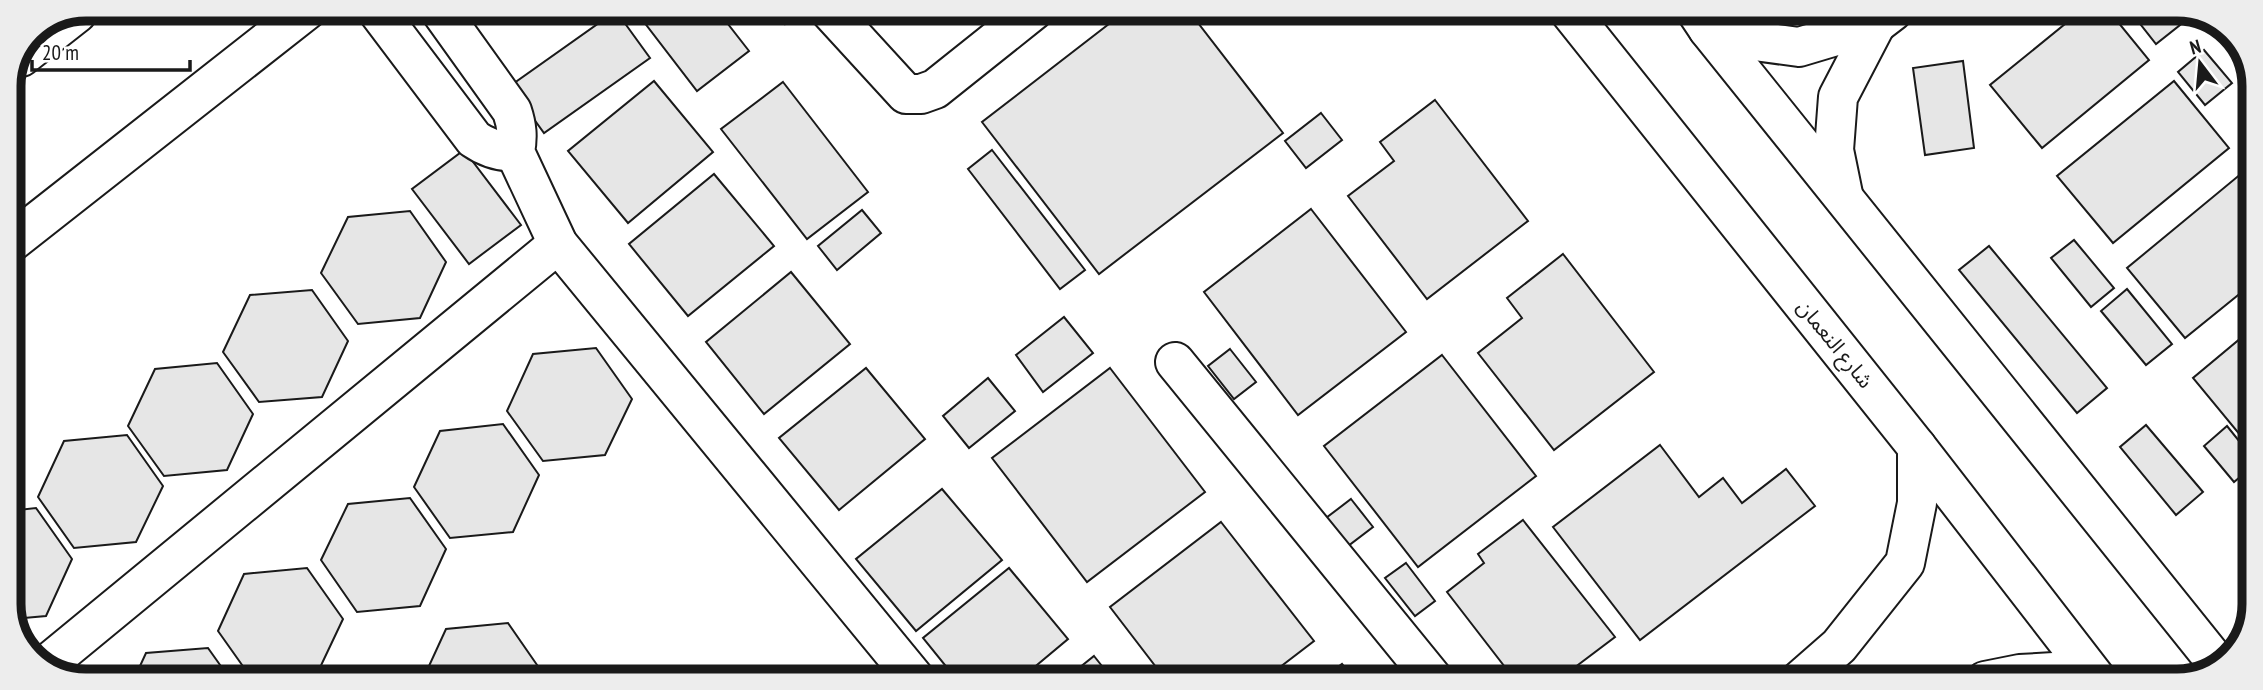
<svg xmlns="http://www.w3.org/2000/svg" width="2263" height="690" viewBox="0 0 2263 690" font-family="'PT Sans Narrow','Noto Sans Arabic',sans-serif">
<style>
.building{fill:#e6e6e6;stroke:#1a1a1a;stroke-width:2}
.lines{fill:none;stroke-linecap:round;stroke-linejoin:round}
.minor-casing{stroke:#1a1a1a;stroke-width:42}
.major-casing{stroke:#1a1a1a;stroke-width:42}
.minor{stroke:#fff;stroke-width:38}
.major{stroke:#fff;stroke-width:38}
.labels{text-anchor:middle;stroke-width:5;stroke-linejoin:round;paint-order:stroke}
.street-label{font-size:21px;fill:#1a1a1a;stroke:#fff}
.rim{fill:none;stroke:#1a1a1a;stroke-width:9}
</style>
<rect width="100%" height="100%" fill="#fff"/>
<!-- building -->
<g class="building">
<path d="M 634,9 L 717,10 L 749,51 L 697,91 Z"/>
<path d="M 774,10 L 804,10 L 785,24 Z"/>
<path d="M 1127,10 L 1188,10 L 1283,133 L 1099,274 L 982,122 Z"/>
<path d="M 616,11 L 650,58 L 544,133 L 510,86 Z"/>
<path d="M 2081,11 L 2109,11 L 2149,60 L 2042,148 L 1990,85 Z"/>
<path d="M 2139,11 L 2169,11 L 2180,25 L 2156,44 L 2134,16 Z"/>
<path d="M 2204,50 L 2232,83 L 2205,105 L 2178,72 Z"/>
<path d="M 1963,61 L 1974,148 L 1925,155 L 1913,68 Z"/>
<path d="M 654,81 L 713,152 L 628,223 L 568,151 Z"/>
<path d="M 2174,81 L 2229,148 L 2113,243 L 2057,176 Z"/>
<path d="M 783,82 L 868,192 L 807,239 L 721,129 Z"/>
<path d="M 1435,100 L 1528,221 L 1427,299 L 1348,196 L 1394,161 L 1380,142 Z"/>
<path d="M 1321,113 L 1342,140 L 1306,168 L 1285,141 Z"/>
<path d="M 464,150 L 521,225 L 469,264 L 412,189 Z"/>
<path d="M 992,150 L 1085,270 L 1060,289 L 968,169 Z"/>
<path d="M 2248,168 L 2254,174 L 2253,283 L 2185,338 L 2127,268 Z"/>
<path d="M 714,174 L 774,246 L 688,316 L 629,244 Z"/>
<path d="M 1311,209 L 1406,332 L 1298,415 L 1204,292 Z"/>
<path d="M 862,210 L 881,233 L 837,270 L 818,246 Z"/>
<path d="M 410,211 L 446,262 L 420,318 L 358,324 L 321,273 L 348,217 Z"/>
<path d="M 2074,240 L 2114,288 L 2091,307 L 2051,258 Z"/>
<path d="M 1989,246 L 2107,388 L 2077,413 L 1959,270 Z"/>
<path d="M 1563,254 L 1654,372 L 1554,450 L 1478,353 L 1522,318 L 1507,298 Z"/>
<path d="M 791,272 L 850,344 L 764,414 L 706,342 Z"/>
<path d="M 2127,289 L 2172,344 L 2146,365 L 2101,311 Z"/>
<path d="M 312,290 L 348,341 L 322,397 L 259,402 L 223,352 L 250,295 Z"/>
<path d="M 1064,317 L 1093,353 L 1043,392 L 1016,355 Z"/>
<path d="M 2253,328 L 2252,445 L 2250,447 L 2193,378 Z"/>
<path d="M 596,348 L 632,399 L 605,455 L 543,461 L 507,411 L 533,354 Z"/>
<path d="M 1230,349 L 1256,382 L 1234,399 L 1208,366 Z"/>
<path d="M 1442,355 L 1536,476 L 1418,567 L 1324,446 Z"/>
<path d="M 217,363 L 253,414 L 227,470 L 164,476 L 128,426 L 155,369 Z"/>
<path d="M 866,368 L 925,439 L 839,510 L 779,438 Z"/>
<path d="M 1110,368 L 1205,492 L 1087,582 L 992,458 Z"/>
<path d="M 988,378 L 1015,411 L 969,448 L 943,416 Z"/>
<path d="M 503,424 L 539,475 L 513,532 L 450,538 L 414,487 L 440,431 Z"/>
<path d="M 2146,425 L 2203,492 L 2176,515 L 2120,447 Z"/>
<path d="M 2227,426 L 2252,457 L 2252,467 L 2234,482 L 2204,446 Z"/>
<path d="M 127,435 L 163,486 L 136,542 L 74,548 L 38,497 L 64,441 Z"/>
<path d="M 1660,445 L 1699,497 L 1723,478 L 1742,503 L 1786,469 L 1815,506 L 1640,640 L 1553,527 Z"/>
<path d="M 942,489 L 1002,560 L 916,631 L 856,559 Z"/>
<path d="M 410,498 L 446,549 L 420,606 L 357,612 L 321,560 L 348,504 Z"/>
<path d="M 1351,499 L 1373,527 L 1348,546 L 1326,518 Z"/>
<path d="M 36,508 L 72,559 L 46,616 L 13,619 L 9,610 L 9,511 Z"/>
<path d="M 1523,520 L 1615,637 L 1558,680 L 1515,680 L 1447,592 L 1484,563 L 1478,554 Z"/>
<path d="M 1221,522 L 1314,641 L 1263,680 L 1166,680 L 1110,607 Z"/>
<path d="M 1406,563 L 1435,601 L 1415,616 L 1385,578 Z"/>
<path d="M 307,568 L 343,619 L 316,676 L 252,679 L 218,631 L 244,574 Z"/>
<path d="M 1009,568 L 1068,639 L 1019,680 L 957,680 L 923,638 Z"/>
<path d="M 508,623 L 544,675 L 542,679 L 423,679 L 446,629 Z"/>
<path d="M 208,648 L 230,679 L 134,679 L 146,653 Z"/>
<path d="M 1094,656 L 1113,680 L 1064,680 Z"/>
<path d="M 1342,664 L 1355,680 L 1321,680 Z"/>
</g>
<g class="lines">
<!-- minor casing -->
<g class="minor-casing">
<g id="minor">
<path d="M 376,9 L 474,139 C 487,148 499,152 515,152"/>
<path d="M 439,9 L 512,111 C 517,126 518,137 515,152 L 558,244 L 916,680"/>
<path d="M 829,10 L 906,94 L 921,94 L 935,89 L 1034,10"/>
<path d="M 1569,11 L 1917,447 L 2098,681"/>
<path d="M 1696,11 L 1708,29 L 2220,667"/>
<path d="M 1708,29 L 1747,40 L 1799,47 L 1876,24 L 1893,11"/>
<path d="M 1843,194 L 1834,150 L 1838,97 L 1876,24"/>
<path d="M 9,244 L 308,9"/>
<path d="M 1175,362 L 1434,680"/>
<path d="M 45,666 L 558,244"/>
<path d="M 1799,681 L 1839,646 L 1905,563 L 1917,503 L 1917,447"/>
<path d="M 1985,681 L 2020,674 L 2088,670"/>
</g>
</g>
<!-- major casing -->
<g class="major-casing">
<path id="major" d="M 21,57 L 77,13"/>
</g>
<!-- minor -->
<use href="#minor" class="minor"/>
<!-- major -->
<use href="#major" class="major"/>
</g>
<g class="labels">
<!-- street labels -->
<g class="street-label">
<text transform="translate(1835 344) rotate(51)" y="7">شارع النعمان</text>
</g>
</g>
<!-- crop -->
<path d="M0 0H2263V690H0ZM86 21H2177A65 65 0 0 1 2242 86V604A65 65 0 0 1 2177 669H86A65 65 0 0 1 21 604V86A65 65 0 0 1 86 21Z" fill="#ededed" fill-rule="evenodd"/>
<path class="rim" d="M86 21H2177A65 65 0 0 1 2242 86V604A65 65 0 0 1 2177 669H86A65 65 0 0 1 21 604V86A65 65 0 0 1 86 21Z"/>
<!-- north arrow -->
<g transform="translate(2200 63) rotate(344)" stroke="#ffffff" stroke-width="5" paint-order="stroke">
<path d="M0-5L12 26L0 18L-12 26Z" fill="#1a1a1a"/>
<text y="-10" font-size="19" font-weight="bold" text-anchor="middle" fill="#1a1a1a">N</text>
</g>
<!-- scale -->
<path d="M32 60v10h158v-10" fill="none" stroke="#1a1a1a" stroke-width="3.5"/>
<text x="42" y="60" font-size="21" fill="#1a1a1a" stroke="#ffffff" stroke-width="5" paint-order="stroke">20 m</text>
</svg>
